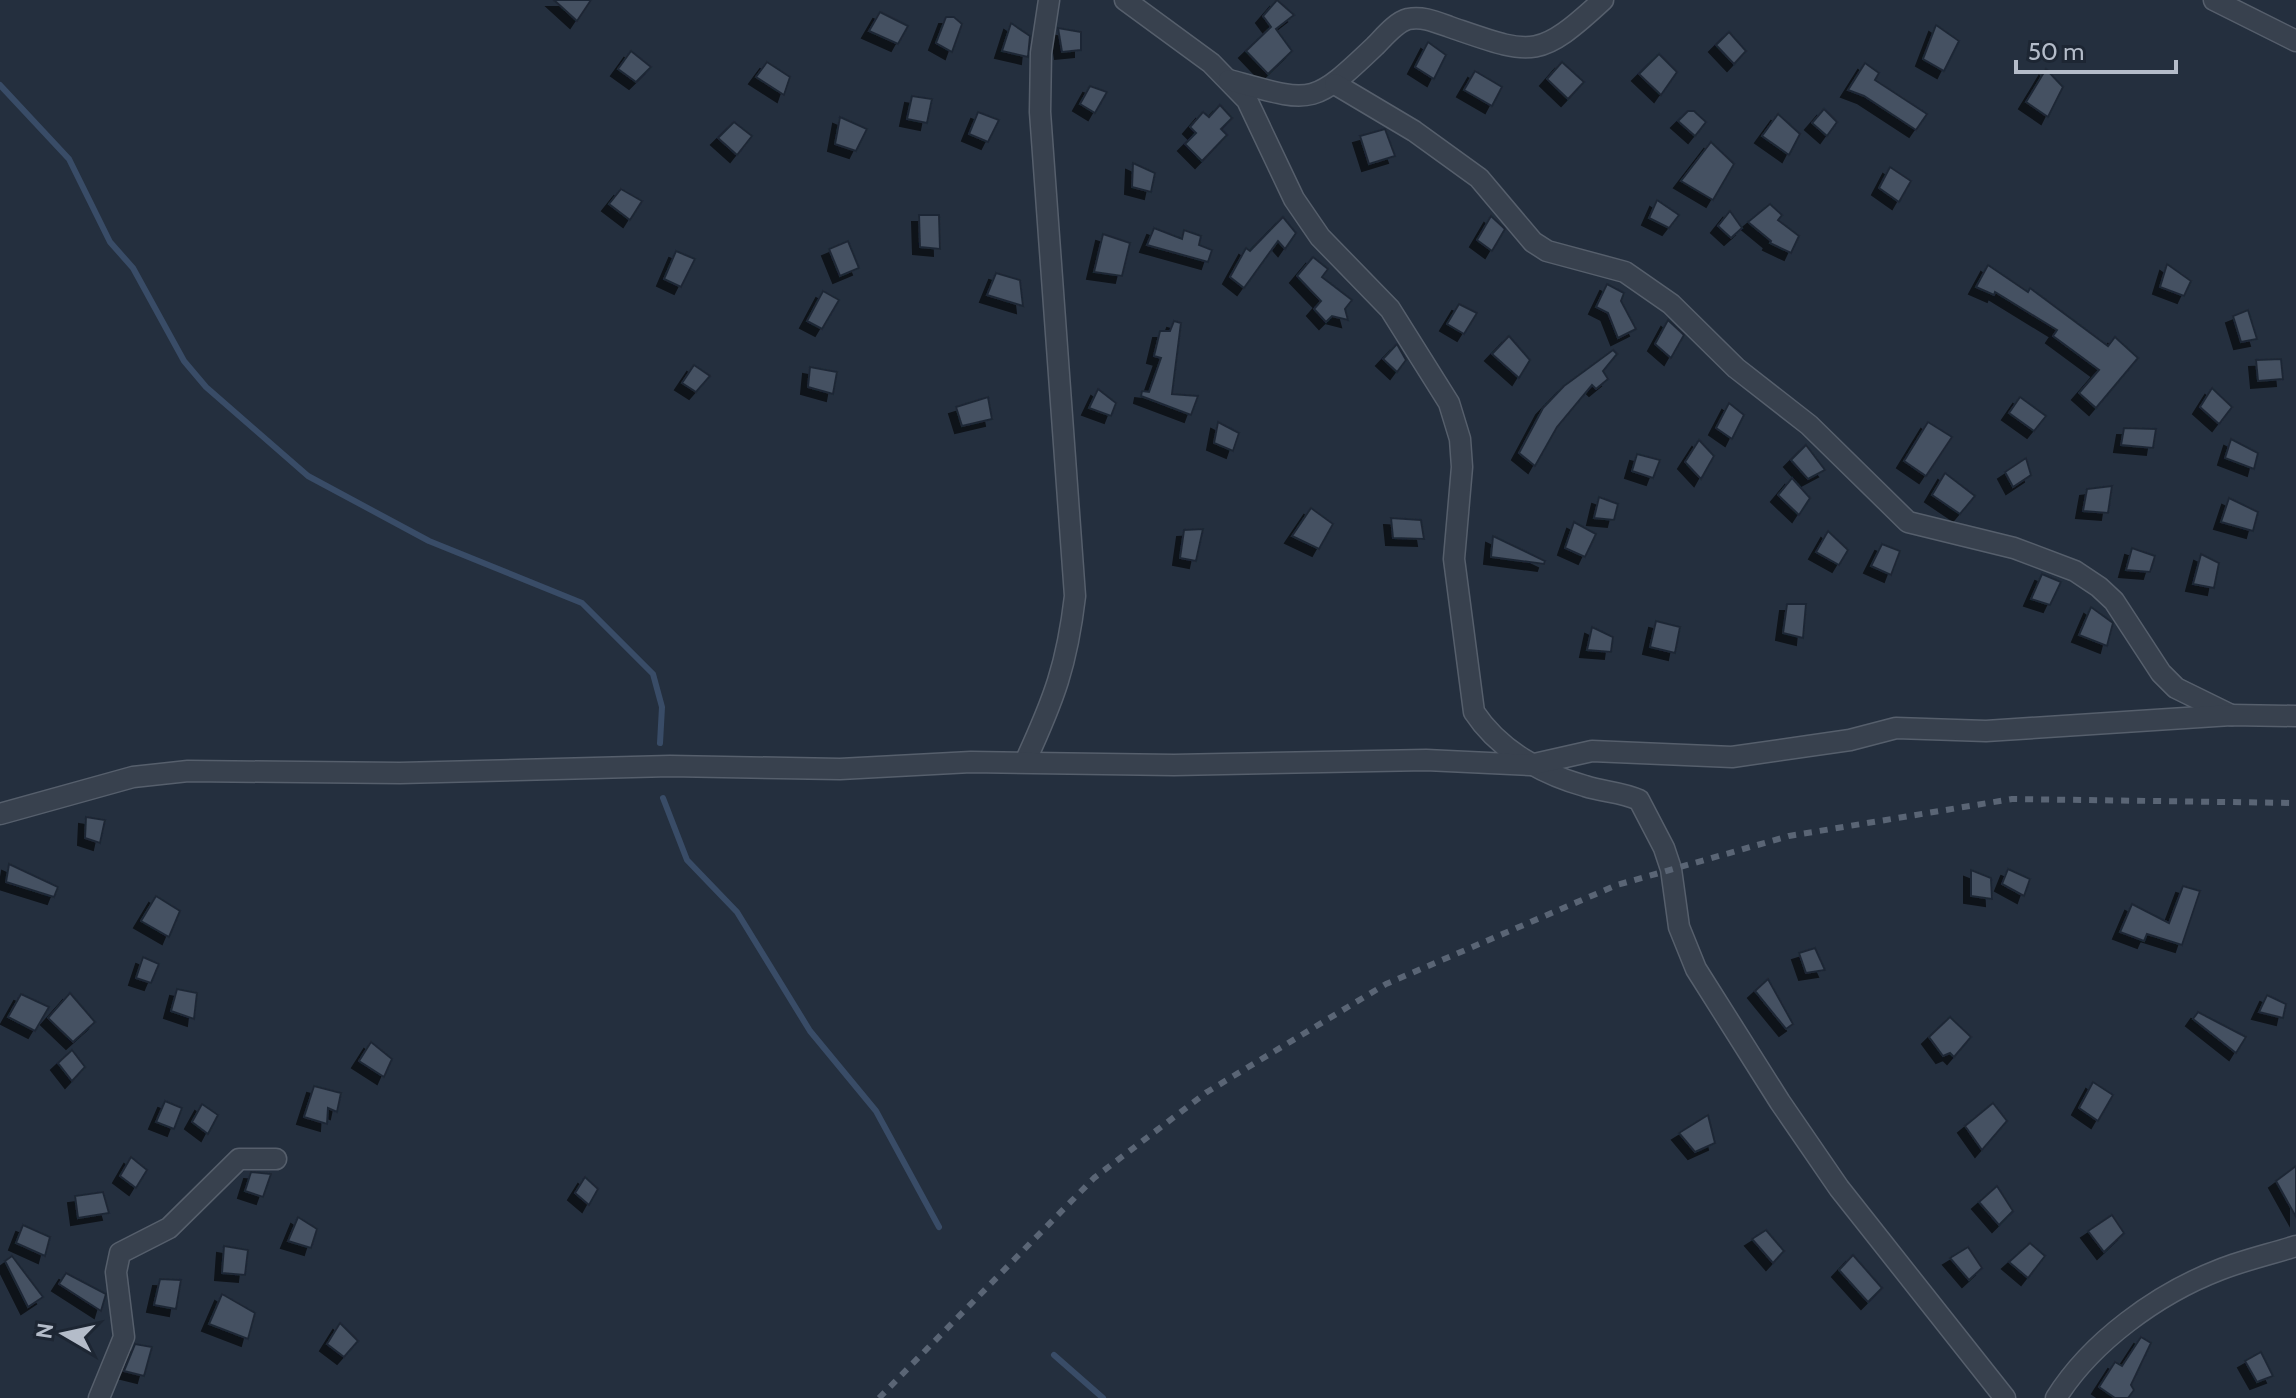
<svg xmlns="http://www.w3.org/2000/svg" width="2296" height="1398" viewBox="0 0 2296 1398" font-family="Cabin,sans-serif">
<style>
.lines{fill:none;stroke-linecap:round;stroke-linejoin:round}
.stream{stroke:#394c67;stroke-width:6}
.building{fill:#455162;stroke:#1f2835;stroke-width:2;filter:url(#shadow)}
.street-casing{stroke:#565f6c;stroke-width:23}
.street{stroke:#38414e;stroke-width:20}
.rail{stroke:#5a6575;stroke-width:6;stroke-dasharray:8 8;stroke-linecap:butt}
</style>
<defs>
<filter id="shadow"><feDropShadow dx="-7" dy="7" stdDeviation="0" flood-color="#0009"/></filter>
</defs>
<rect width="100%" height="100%" fill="#242f3e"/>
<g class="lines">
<!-- stream -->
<g class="stream">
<path d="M 0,85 L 69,159 L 110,242 L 133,268 L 184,361 L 206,387 L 308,476 L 429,541 L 582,603 L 653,674 L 662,707 L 660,743"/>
<path d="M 663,798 L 687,860 L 737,912 L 810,1031 L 876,1111 L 939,1227"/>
<path d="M 1054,1355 L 1103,1398"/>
</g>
</g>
<!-- building -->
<g class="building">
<path d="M 554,0 L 591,0 L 577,21 Z"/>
<path d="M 1277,0 L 1294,15 L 1276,29 L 1292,51 L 1268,74 L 1246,51 L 1271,27 L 1263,16 Z"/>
<path d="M 880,12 L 908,26 L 898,44 L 869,31 Z"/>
<path d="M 946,17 L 954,17 L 962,24 L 952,52 L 936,43 Z"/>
<path d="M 1011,23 L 1030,36 L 1028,57 L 1002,51 Z"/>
<path d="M 1936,25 L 1959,41 L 1944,71 L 1923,59 Z"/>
<path d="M 1058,28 L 1081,32 L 1081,50 L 1062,52 Z"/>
<path d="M 1729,32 L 1746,51 L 1734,64 L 1716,45 Z"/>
<path d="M 1428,42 L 1446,55 L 1434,79 L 1415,67 Z"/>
<path d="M 631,51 L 651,67 L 636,82 L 618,69 Z"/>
<path d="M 1659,54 L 1677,72 L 1661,95 L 1639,74 Z"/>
<path d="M 767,62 L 790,77 L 784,95 L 756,77 Z"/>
<path d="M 1562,62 L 1584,82 L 1568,99 L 1547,79 Z"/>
<path d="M 1865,63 L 1879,73 L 1875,80 L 1927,114 L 1916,130 L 1864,96 L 1848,90 Z"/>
<path d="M 2046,69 L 2063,87 L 2048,117 L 2026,102 Z"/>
<path d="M 1475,71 L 1502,87 L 1492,106 L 1464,90 Z"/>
<path d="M 1090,86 L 1107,92 L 1095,113 L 1080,104 Z"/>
<path d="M 912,96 L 932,99 L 927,123 L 907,119 Z"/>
<path d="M 1220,105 L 1232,118 L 1221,129 L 1227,135 L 1202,161 L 1185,144 L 1196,133 L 1190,127 L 1203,112 L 1209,117 Z"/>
<path d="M 1824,109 L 1837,122 L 1827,136 L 1812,123 Z"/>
<path d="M 1688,111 L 1694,111 L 1706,122 L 1695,136 L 1678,121 Z"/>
<path d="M 978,112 L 999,120 L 988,142 L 969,134 Z"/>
<path d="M 1778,114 L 1800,134 L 1789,155 L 1762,136 Z"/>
<path d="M 840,117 L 867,129 L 856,151 L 835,144 Z"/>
<path d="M 734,122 L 752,136 L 737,155 L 718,138 Z"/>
<path d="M 1385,129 L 1395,156 L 1369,164 L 1360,136 Z"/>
<path d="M 1711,142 L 1734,164 L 1713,200 L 1681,181 Z"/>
<path d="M 1133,163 L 1155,173 L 1151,192 L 1132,187 Z"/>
<path d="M 1890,167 L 1911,181 L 1899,202 L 1879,188 Z"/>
<path d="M 621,189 L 642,201 L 630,220 L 609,204 Z"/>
<path d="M 1657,200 L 1679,215 L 1669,228 L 1649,218 Z"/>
<path d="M 1770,204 L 1782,215 L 1778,220 L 1799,236 L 1791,253 L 1770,243 L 1771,241 L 1748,222 Z"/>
<path d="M 1730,211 L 1742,228 L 1731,238 L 1718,226 Z"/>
<path d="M 919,215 L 939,215 L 940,249 L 920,247 Z"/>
<path d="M 1491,216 L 1505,229 L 1492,251 L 1477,240 Z"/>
<path d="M 1283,217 L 1296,233 L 1285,249 L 1278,241 L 1244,288 L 1230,277 L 1246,248 L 1250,251 Z"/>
<path d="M 1154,228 L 1182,239 L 1184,230 L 1201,236 L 1199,245 L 1212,250 L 1208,262 L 1147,245 Z"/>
<path d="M 1103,234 L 1130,243 L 1122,276 L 1094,272 Z"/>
<path d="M 848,241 L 859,268 L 840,276 L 829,249 Z"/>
<path d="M 676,251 L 695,259 L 681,287 L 664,279 Z"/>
<path d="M 1313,257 L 1328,269 L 1322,277 L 1352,300 L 1345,309 L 1348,320 L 1332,316 L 1326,322 L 1314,309 L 1321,301 L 1297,276 Z"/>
<path d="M 2167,264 L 2191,281 L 2184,296 L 2160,287 Z"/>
<path d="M 1988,265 L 2028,292 L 2030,288 L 2108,346 L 2115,337 L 2138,358 L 2096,408 L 2079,393 L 2099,370 L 2053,336 L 2057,330 L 1995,292 L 1994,295 L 1976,287 Z"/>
<path d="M 996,273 L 1020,280 L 1023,306 L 987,295 Z"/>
<path d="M 1607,284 L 1624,293 L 1621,301 L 1636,329 L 1618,338 L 1608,313 L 1596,307 Z"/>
<path d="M 823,291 L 839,300 L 822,329 L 807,321 Z"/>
<path d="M 1459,304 L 1477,313 L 1464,334 L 1447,324 Z"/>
<path d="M 2248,310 L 2257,339 L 2241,342 L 2233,316 Z"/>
<path d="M 1668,320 L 1684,335 L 1671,358 L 1655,344 Z"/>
<path d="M 1174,321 L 1181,323 L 1172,394 L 1198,396 L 1191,415 L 1141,396 L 1142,391 L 1149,392 L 1161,358 L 1154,356 L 1160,331 L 1170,331 Z"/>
<path d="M 1509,336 L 1530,360 L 1519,378 L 1492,354 Z"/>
<path d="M 1397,344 L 1406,360 L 1397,372 L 1383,359 Z"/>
<path d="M 1613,350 L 1617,354 L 1603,371 L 1608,379 L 1596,389 L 1592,385 L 1557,427 L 1535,466 L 1519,453 L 1543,408 L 1564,386 Z"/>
<path d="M 2281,359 L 2283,379 L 2258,381 L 2256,360 Z"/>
<path d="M 694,365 L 710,376 L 696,392 L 682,383 Z"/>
<path d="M 810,367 L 837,372 L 833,394 L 808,387 Z"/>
<path d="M 2212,388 L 2232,407 L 2219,424 L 2200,407 Z"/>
<path d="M 1098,389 L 1116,403 L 1111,416 L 1089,408 Z"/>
<path d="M 988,397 L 992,419 L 962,426 L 956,407 Z"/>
<path d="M 2020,397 L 2046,416 L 2034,431 L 2009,413 Z"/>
<path d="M 1729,403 L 1744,415 L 1732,439 L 1716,428 Z"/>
<path d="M 1218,422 L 1239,433 L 1233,451 L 1214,443 Z"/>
<path d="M 1928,422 L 1952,437 L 1926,476 L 1904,461 Z"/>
<path d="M 2124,428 L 2156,429 L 2153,448 L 2121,445 Z"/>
<path d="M 2231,439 L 2258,453 L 2254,469 L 2225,458 Z"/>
<path d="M 1699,440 L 1714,456 L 1701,479 L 1685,462 Z"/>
<path d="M 1806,445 L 1825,470 L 1808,479 L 1791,460 Z"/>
<path d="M 1637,454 L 1660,460 L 1653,478 L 1632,471 Z"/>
<path d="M 2026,458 L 2031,475 L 2013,487 L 2005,472 Z"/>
<path d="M 1945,473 L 1975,496 L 1960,514 L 1932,495 Z"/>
<path d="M 1792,478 L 1810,498 L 1799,515 L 1778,495 Z"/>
<path d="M 2112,486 L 2108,513 L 2083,511 L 2087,489 Z"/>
<path d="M 1599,497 L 1618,504 L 1614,520 L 1594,518 Z"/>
<path d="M 2229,498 L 2258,512 L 2253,531 L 2221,522 Z"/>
<path d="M 1311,508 L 1333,524 L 1319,549 L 1292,536 Z"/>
<path d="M 1391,518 L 1421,520 L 1424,539 L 1393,538 Z"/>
<path d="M 1574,522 L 1596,534 L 1585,557 L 1565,548 Z"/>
<path d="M 1203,529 L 1196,561 L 1180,558 L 1184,530 Z"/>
<path d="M 1828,531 L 1848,550 L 1839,565 L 1816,552 Z"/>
<path d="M 1493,536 L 1545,561 L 1544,564 L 1491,557 Z"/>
<path d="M 1882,544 L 1900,551 L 1891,575 L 1871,566 Z"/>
<path d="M 2132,548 L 2155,556 L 2150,572 L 2126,570 Z"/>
<path d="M 2201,554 L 2219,563 L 2214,588 L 2193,584 Z"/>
<path d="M 2042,574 L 2061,582 L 2050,605 L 2031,599 Z"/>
<path d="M 1787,604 L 1806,604 L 1803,638 L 1783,633 Z"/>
<path d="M 2091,607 L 2113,623 L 2107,646 L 2079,635 Z"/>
<path d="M 1656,621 L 1680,627 L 1675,653 L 1650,647 Z"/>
<path d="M 1592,627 L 1613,637 L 1611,652 L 1587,650 Z"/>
<path d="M 86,817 L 105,820 L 100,843 L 85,838 Z"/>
<path d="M 9,864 L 58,887 L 54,897 L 6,882 Z"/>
<path d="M 2008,869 L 2030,879 L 2024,896 L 2002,884 Z"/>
<path d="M 1971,870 L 1991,878 L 1992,899 L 1971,896 Z"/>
<path d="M 2183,886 L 2200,891 L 2182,945 L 2147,934 L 2144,941 L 2120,932 L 2132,904 L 2169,923 Z"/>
<path d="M 156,896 L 180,911 L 169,937 L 141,921 Z"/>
<path d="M 1815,948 L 1825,970 L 1806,973 L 1799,953 Z"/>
<path d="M 143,957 L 159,964 L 151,983 L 136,978 Z"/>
<path d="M 1768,979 L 1793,1024 L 1786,1029 L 1755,991 Z"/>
<path d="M 177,989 L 197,993 L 194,1019 L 171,1011 Z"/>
<path d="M 70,993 L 95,1022 L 73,1042 L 48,1018 Z"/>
<path d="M 21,994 L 49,1007 L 35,1031 L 8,1017 Z"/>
<path d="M 2267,995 L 2286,1004 L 2283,1018 L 2259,1012 Z"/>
<path d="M 2198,1012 L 2246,1037 L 2236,1053 L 2193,1019 Z"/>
<path d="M 1950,1017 L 1971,1037 L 1954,1057 L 1950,1053 L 1943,1056 L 1929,1037 Z"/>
<path d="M 371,1042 L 392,1059 L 384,1077 L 359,1061 Z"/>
<path d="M 72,1050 L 85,1067 L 72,1081 L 58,1063 Z"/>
<path d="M 2093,1082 L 2113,1095 L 2098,1121 L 2079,1108 Z"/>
<path d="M 314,1086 L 341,1093 L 337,1112 L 328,1108 L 327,1124 L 304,1117 Z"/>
<path d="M 165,1101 L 182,1108 L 174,1129 L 156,1122 Z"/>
<path d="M 1993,1103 L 2007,1121 L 1982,1150 L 1965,1126 Z"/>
<path d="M 202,1104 L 218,1115 L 208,1134 L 192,1122 Z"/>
<path d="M 1708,1115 L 1715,1143 L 1695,1152 L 1679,1133 Z"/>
<path d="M 131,1157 L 147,1170 L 136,1188 L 120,1176 Z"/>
<path d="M 2296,1166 L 2296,1217 L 2276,1181 Z"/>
<path d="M 251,1172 L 271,1174 L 263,1197 L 245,1191 Z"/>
<path d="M 585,1177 L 598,1189 L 589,1205 L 575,1193 Z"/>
<path d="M 1997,1186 L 2013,1211 L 1999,1225 L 1979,1202 Z"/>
<path d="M 103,1192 L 109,1213 L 78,1218 L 75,1196 Z"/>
<path d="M 2112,1215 L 2124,1233 L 2104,1252 L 2088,1231 Z"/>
<path d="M 298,1217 L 317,1229 L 311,1248 L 288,1241 Z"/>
<path d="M 23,1225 L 50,1237 L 45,1256 L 16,1243 Z"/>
<path d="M 1766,1230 L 1784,1251 L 1773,1263 L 1752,1239 Z"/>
<path d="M 2030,1243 L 2045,1256 L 2028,1278 L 2009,1262 Z"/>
<path d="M 224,1246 L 248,1250 L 245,1275 L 222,1273 Z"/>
<path d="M 1968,1247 L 1982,1268 L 1969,1280 L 1950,1258 Z"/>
<path d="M 1853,1255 L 1882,1288 L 1868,1302 L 1839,1270 Z"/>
<path d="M 12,1256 L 43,1297 L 28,1307 L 5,1261 Z"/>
<path d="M 66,1273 L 106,1294 L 101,1311 L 59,1284 Z"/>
<path d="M 160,1279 L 181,1280 L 176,1309 L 154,1305 Z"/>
<path d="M 222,1294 L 255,1313 L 248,1339 L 209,1324 Z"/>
<path d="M 340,1323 L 358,1341 L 344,1357 L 327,1344 Z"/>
<path d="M 2141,1337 L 2151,1343 L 2131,1385 L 2134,1390 L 2128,1398 L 2115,1398 L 2099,1387 L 2115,1362 L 2122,1366 Z"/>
<path d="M 135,1344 L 152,1347 L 144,1376 L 124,1371 Z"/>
<path d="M 2261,1352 L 2273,1376 L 2257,1382 L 2245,1361 Z"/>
</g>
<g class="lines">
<!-- street casing -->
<g class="street-casing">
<g id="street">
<path d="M 1125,0 L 1211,63 L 1247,100 L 1294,199 L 1320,237 L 1390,309 L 1449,403 L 1460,439 L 1462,467 L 1454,559 L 1474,712 C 1499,750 1542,774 1585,786 C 1603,792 1622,792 1639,800 L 1664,848 L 1671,869 L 1679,927 L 1696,969 L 1780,1102 L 1839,1188 L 2005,1398"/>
<path d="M 2214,0 L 2296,41"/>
<path d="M 1229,80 C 1313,103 1311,107 1375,46 C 1384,37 1396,22 1408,19 C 1423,16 1436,22 1450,27 C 1532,55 1537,61 1603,0"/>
<path d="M 1335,84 L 1414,131 L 1479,178 L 1533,242 L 1547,251 L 1625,272 L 1671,304 L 1736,368 L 1809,425 L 1908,522 L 2014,548 L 2075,571 L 2099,587 L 2114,601 L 2161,673 L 2176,688 L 2231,715"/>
<path d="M 1025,762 C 1054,699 1067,665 1075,596 L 1040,112 L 1041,53 L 1049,0"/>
<path d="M 0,814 L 133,777 L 188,771 L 400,773 L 670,766 L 840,769 L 971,762 L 1174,765 L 1426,760 L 1530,765 L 1592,751 L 1732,757 L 1850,740 L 1896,728 L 1986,731 L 2231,715 L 2296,716"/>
<path d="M 99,1398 L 124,1337 L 116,1272 L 120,1253 L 169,1228 L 239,1159 L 276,1159"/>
<path d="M 2056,1398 C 2091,1342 2157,1294 2219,1270 C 2244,1260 2271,1254 2296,1246"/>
</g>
</g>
<!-- street -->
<use href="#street" class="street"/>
<!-- rail -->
<path class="rail" d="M 879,1398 L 1094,1178 L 1207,1092 L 1386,984 L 1617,885 L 1789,836 L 2012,799 L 2296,803"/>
</g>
<!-- north arrow -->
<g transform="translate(64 1334) rotate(279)" stroke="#1d2633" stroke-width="6" paint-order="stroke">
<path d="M0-6L14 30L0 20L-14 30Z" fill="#b4bcc9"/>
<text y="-12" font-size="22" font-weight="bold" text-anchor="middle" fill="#b4bcc9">N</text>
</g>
<!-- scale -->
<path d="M2016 60v12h160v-12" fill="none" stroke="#b4bcc9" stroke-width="4"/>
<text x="2028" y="60" font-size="24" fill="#b4bcc9" stroke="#1d2633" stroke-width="6" paint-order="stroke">50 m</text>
</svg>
